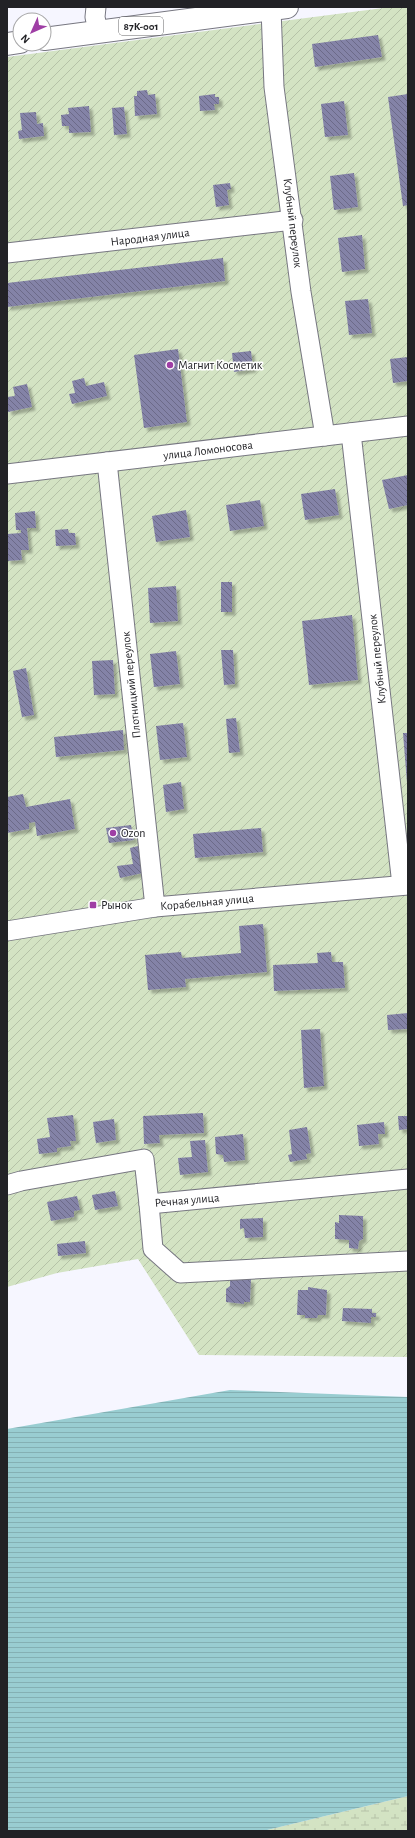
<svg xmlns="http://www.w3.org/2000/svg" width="415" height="1838" viewBox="0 0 415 1838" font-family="'Alegreya Sans',sans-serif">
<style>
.wetland{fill:url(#wetland-marsh)}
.garden{fill:url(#garden-furrows)}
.water{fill:url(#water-rules)}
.building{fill:url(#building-back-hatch);filter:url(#shadow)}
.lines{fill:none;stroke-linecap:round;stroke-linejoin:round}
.minor-casing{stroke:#777781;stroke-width:21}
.major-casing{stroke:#777781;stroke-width:24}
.minor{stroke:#fff;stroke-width:19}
.major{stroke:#fff;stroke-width:22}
.poi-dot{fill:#9f3ea5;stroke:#fff;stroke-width:1.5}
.labels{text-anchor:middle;stroke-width:3;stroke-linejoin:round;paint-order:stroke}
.shield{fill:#fff;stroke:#646467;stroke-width:1}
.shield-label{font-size:11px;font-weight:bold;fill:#222226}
.street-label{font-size:12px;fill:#222226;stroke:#fff}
.poi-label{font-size:12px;fill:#222226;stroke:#fff;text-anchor:start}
</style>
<defs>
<pattern id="wetland-marsh" width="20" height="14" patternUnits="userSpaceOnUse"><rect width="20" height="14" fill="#d3e3c3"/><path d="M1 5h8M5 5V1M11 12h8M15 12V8" fill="none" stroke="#b5c2a7"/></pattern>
<pattern id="garden-furrows" width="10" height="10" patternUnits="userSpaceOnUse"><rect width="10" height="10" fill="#d3e3c3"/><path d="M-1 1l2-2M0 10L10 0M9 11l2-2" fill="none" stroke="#b5c2a7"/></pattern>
<pattern id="water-rules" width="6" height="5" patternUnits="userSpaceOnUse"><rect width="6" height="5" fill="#99cdd1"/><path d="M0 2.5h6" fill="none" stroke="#84b0b3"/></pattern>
<pattern id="building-back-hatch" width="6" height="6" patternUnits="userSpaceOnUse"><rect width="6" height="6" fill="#8483a7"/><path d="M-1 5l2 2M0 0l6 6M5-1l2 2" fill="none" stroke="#6c6b88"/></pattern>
<filter id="shadow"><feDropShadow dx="3.5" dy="3.5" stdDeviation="1" flood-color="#0004"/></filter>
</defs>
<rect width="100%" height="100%" fill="#f6f6ff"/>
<!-- wetland -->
<path class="wetland" d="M 408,1796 L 408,1831 L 263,1831 Z"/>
<!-- garden -->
<path class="garden" d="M 391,7 L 408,7 L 408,1357 L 199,1355 L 138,1259 L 57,1273 L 7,1287 L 7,57 Z"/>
<!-- water -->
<path class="water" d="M 230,1390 L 408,1397 L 408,1796 L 263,1831 L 7,1831 L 7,1429 Z"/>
<!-- building -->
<g class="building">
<path d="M 378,35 L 382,57 L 315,67 L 312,44 Z"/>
<path d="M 147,90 L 148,95 L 155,94 L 157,114 L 135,116 L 134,96 L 137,96 L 137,91 Z"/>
<path d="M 215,94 L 215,97 L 219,97 L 219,104 L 214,104 L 215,110 L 200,111 L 199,96 Z"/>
<path d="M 408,94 L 408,205 L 403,206 L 388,97 Z"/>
<path d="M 344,101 L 348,135 L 325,137 L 321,104 Z"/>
<path d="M 89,106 L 91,132 L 69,133 L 69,126 L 62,126 L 61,115 L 69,114 L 68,108 Z"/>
<path d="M 124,107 L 127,134 L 114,135 L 112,108 Z"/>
<path d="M 36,112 L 37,124 L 43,123 L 44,136 L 19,139 L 18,131 L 22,130 L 20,113 Z"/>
<path d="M 354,173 L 358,207 L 334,210 L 330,176 Z"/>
<path d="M 230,183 L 231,189 L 227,190 L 229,205 L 216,207 L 213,185 Z"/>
<path d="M 362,235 L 365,269 L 342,272 L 338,238 Z"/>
<path d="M 223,258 L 225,281 L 7,307 L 7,283 Z"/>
<path d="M 368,299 L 372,333 L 349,335 L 345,301 Z"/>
<path d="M 178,349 L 187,422 L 144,428 L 134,355 Z"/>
<path d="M 251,351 L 253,369 L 234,372 L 232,353 Z"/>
<path d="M 408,357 L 408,381 L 393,383 L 390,359 Z"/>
<path d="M 84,378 L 86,386 L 104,382 L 107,396 L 72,404 L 69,394 L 75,393 L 72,381 Z"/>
<path d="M 27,384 L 32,407 L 8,412 L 7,397 L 15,396 L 13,387 Z"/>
<path d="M 408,475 L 408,505 L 389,509 L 382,480 Z"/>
<path d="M 335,489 L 339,515 L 305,520 L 301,494 Z"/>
<path d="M 260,500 L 264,526 L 230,531 L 226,505 Z"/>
<path d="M 186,510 L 190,537 L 156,542 L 152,516 Z"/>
<path d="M 35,511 L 36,528 L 27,528 L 29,550 L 21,550 L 22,560 L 7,561 L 7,534 L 21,533 L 21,530 L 16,530 L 15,513 Z"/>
<path d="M 68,529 L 69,533 L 75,533 L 76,545 L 56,546 L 55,530 Z"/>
<rect x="221" y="582" width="11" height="30"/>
<path d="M 176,586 L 178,621 L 150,623 L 148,588 Z"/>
<path d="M 352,615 L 358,680 L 309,685 L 302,621 Z"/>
<path d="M 221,650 L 233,650 L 235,684 L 224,685 Z"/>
<path d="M 176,651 L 180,684 L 154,687 L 150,654 Z"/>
<path d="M 113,660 L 115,694 L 94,695 L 92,661 Z"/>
<path d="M 26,668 L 34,715 L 22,717 L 13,671 Z"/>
<path d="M 236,718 L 240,752 L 229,753 L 226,719 Z"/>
<path d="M 183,723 L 187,757 L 160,760 L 156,726 Z"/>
<path d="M 123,730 L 124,750 L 56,757 L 54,737 Z"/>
<path d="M 403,733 L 408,733 L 408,782 L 407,783 Z"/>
<path d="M 181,782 L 184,809 L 166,812 L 163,785 Z"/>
<path d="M 23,794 L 26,807 L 70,799 L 75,829 L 37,836 L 35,822 L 29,823 L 29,829 L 7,833 L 7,797 Z"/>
<path d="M 131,825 L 134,840 L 109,843 L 106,828 Z"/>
<path d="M 261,828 L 263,852 L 195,858 L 193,834 Z"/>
<path d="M 138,846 L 143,873 L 120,878 L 117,866 L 133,864 L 130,848 Z"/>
<path d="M 263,924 L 267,972 L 185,979 L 186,987 L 148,990 L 145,955 L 181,952 L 182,958 L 241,953 L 239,926 Z"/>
<path d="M 331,952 L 332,962 L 343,962 L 345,988 L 274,991 L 273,965 L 318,963 L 317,953 Z"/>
<path d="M 408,1013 L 408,1029 L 388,1030 L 387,1015 Z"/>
<path d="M 320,1029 L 324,1086 L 304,1088 L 301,1030 Z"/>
<path d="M 203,1113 L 204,1133 L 159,1135 L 160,1143 L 144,1144 L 143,1116 Z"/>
<path d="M 73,1115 L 76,1141 L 70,1141 L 71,1146 L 57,1148 L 57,1152 L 39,1154 L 37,1139 L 50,1137 L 47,1118 Z"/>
<path d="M 398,1116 L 408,1116 L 408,1129 L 399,1130 Z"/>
<path d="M 114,1119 L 116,1140 L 96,1143 L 93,1122 Z"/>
<path d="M 384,1122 L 385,1134 L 378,1134 L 379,1144 L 359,1146 L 357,1125 Z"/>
<path d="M 307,1127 L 311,1153 L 306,1154 L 307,1159 L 290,1162 L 288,1155 L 292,1154 L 289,1130 Z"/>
<path d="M 243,1134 L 245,1160 L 224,1162 L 223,1155 L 216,1154 L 215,1137 Z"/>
<path d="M 205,1140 L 208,1172 L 180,1175 L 178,1158 L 192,1157 L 190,1141 Z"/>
<path d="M 115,1191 L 118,1206 L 95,1210 L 92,1195 Z"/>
<path d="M 77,1196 L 80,1210 L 74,1211 L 74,1217 L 51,1221 L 47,1202 Z"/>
<path d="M 339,1215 L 363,1216 L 363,1239 L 359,1241 L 358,1249 L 349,1248 L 349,1240 L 335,1239 L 335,1222 L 339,1223 Z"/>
<path d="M 263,1218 L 263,1237 L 245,1238 L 244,1228 L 240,1229 L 240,1219 Z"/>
<path d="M 85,1241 L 86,1253 L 58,1256 L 57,1244 Z"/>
<path d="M 230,1279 L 251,1279 L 250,1302 L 244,1302 L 244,1304 L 226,1302 L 226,1289 L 230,1286 Z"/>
<path d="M 308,1287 L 327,1290 L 326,1315 L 318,1315 L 317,1318 L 305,1318 L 305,1315 L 297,1315 L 298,1290 L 308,1290 Z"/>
<path d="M 343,1308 L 372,1309 L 372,1313 L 376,1313 L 376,1317 L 371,1317 L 371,1323 L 342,1321 Z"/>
</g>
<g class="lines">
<!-- minor casing -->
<g class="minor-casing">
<g id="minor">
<path d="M 96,7 L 95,17 L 98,32"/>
<path d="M 271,9 L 274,87 L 301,292 L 325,436"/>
<path d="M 7,253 L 293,220"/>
<path d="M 351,433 L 402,885"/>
<path d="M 107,462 L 155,907"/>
<path d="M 7,474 L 408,426"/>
<path d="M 7,931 L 155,907 L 408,885"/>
<path d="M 7,1185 L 21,1181 L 144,1159 L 149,1204 L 408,1179"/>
<path d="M 149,1204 L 153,1249 L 180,1273 L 408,1261"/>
</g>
</g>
<!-- major casing -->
<g class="major-casing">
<g id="major">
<path d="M 44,39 L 287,7"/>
<path d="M 7,44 L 20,42"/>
</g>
</g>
<!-- minor -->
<use href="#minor" class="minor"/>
<!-- major -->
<use href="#major" class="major"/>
</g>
<!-- markers -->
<g class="poi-dot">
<circle cx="170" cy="365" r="4"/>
<circle cx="113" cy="833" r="4"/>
<rect x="89" y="901" width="8" height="8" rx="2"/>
</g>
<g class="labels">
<!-- shield labels -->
<rect class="shield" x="119" y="17" width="44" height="18" rx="3"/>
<g class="shield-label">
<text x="141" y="30">87К-001</text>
</g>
<!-- street labels -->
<g class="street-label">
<text transform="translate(293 223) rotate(83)" y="4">Клубный переулок</text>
<text transform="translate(150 237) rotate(-7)" y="4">Народная улица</text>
<text transform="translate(208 450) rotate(-7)" y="4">улица Ломоносова</text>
<text transform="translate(377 659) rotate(-96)" y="4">Клубный переулок</text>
<text transform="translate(131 685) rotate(-96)" y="4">Плотницкий переулок</text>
<text transform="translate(207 902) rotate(-5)" y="4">Корабельная улица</text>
<text transform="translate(187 1200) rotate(-5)" y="4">Речная улица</text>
</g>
<!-- poi labels -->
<g class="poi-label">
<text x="178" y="369">Магнит Косметик</text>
<text x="121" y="837">Ozon</text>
<text x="101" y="909">Рынок</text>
</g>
</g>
<!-- border -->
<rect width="415" height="1838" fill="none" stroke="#222226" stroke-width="16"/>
<!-- north arrow -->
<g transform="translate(32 32) rotate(225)"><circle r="19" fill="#ffffff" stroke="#a7a7a8"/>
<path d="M0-3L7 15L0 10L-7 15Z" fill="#9f3ea5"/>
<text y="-6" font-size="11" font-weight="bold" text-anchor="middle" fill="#222226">N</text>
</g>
</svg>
